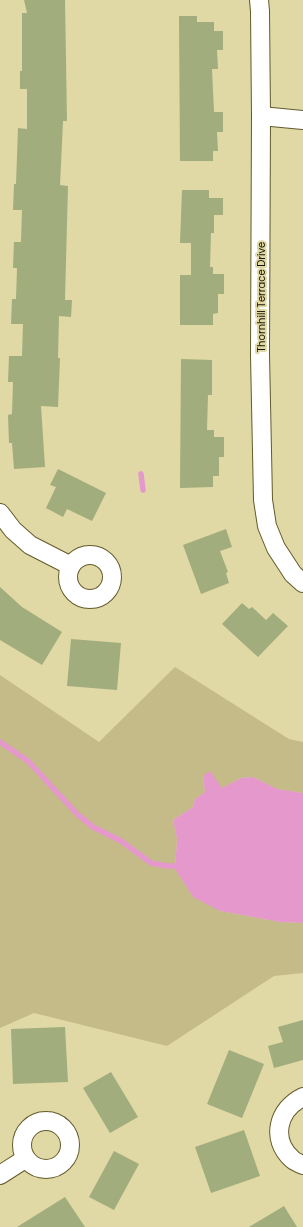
<svg xmlns="http://www.w3.org/2000/svg" width="303" height="1227" viewBox="0 0 303 1227" font-family="Poppins,sans-serif">
<style>
.green{fill:#c4bb88}
.water{fill:#e498cb}
.lines{fill:none;stroke-linecap:round;stroke-linejoin:round}
.stream{stroke:#e498cb;stroke-width:5.5}
.building{fill:#a1ad7d}
.minor-casing{stroke:#635b2b;stroke-width:20}
.minor{stroke:#fff;stroke-width:18}
.labels{text-anchor:middle;stroke-width:4;stroke-linejoin:round;paint-order:stroke}
.street-label{font-size:10px;fill:#191503;stroke:#e0d8a5}
</style>
<rect width="100%" height="100%" fill="#e0d8a5"/>
<!-- green -->
<path class="green" d="M 175,667 L 289,739 L 303,742 L 303,793 L 276,789 L 253,777 L 241,778 L 222,788 L 203,776 L 205,792 L 195,799 L 193,807 L 173,820 L 177,839 L 175,869 L 220,911 L 280,922 L 303,923 L 303,973 L 274,976 L 167,1046 L 34,1013 L 0,1028 L 0,675 L 99,742 Z"/>
<!-- water -->
<path class="water" d="M 210,771 L 222,788 L 241,778 L 253,777 L 277,789 L 303,793 L 303,923 L 280,922 L 220,911 L 193,897 L 175,869 L 177,839 L 173,820 L 193,807 L 195,799 L 205,792 L 203,776 Z"/>
<g class="lines">
<!-- stream -->
<g class="stream">
<path d="M 141,474 L 143,490"/>
<path d="M 0,742 L 28,761 L 77,814 L 93,827 L 121,841 L 151,863 L 167,866 L 175,866"/>
</g>
</g>
<!-- building -->
<g class="building">
<path d="M 24,0 L 65,0 L 67,121 L 63,121 L 60,185 L 68,186 L 65,300 L 72,300 L 71,317 L 59,316 L 58,358 L 60,358 L 58,407 L 41,406 L 45,467 L 14,469 L 12,443 L 9,443 L 8,415 L 12,414 L 13,382 L 8,382 L 9,356 L 22,356 L 23,324 L 11,324 L 12,299 L 16,299 L 17,268 L 13,268 L 14,242 L 21,242 L 22,210 L 13,210 L 14,184 L 16,184 L 18,128 L 27,129 L 27,89 L 20,89 L 20,71 L 22,71 L 22,13 L 27,13 Z"/>
<path d="M 179,16 L 197,16 L 197,22 L 214,22 L 214,31 L 223,31 L 223,50 L 217,50 L 218,69 L 212,69 L 214,112 L 223,112 L 223,132 L 217,132 L 218,151 L 213,151 L 213,161 L 180,161 Z"/>
<path d="M 182,190 L 209,190 L 209,198 L 223,198 L 223,215 L 214,215 L 214,233 L 211,233 L 210,267 L 213,267 L 213,274 L 224,274 L 224,294 L 218,294 L 218,313 L 213,314 L 213,325 L 180,325 L 180,275 L 191,275 L 191,243 L 180,243 Z"/>
<path d="M 181,359 L 212,360 L 212,395 L 208,395 L 207,430 L 214,430 L 214,437 L 224,437 L 224,457 L 219,457 L 219,476 L 213,476 L 213,487 L 180,488 Z"/>
<path d="M 58,469 L 106,493 L 92,521 L 67,509 L 63,517 L 46,508 L 56,487 L 50,485 Z"/>
<path d="M 226,529 L 232,547 L 220,551 L 228,572 L 226,573 L 229,583 L 201,594 L 183,545 Z"/>
<path d="M 0,587 L 22,607 L 62,632 L 42,665 L 0,640 Z"/>
<path d="M 242,603 L 249,609 L 252,607 L 266,620 L 273,613 L 288,626 L 258,657 L 222,624 Z"/>
<path d="M 71,639 L 121,643 L 117,690 L 67,686 Z"/>
<path d="M 303,1020 L 303,1060 L 274,1068 L 268,1046 L 283,1042 L 278,1027 Z"/>
<path d="M 65,1027 L 68,1082 L 13,1084 L 11,1029 Z"/>
<path d="M 229,1050 L 264,1064 L 242,1118 L 207,1104 Z"/>
<path d="M 111,1072 L 138,1117 L 110,1133 L 83,1088 Z"/>
<path d="M 244,1130 L 260,1176 L 211,1193 L 195,1147 Z"/>
<path d="M 114,1151 L 139,1164 L 114,1210 L 89,1197 Z"/>
<path d="M 65,1197 L 85,1227 L 17,1227 Z"/>
<path d="M 284,1206 L 297,1227 L 249,1227 Z"/>
</g>
<g class="lines">
<!-- minor casing -->
<g class="minor-casing">
<g id="minor">
<path d="M 259,0 L 260,11 L 261,116 L 260,355 L 263,500 L 267,526 L 276,548 L 293,574 L 303,583"/>
<path d="M 261,116 L 303,120"/>
<path d="M 0,513 L 13,530 L 30,545 L 71,566"/>
<circle cx="90" cy="577" r="22"/>
<path d="M 303,1097 C 278,1109 270,1139 292,1159 C 295,1162 299,1163 303,1165"/>
<circle cx="46" cy="1145" r="24"/>
<path d="M 0,1175 L 25,1159"/>
</g>
</g>
<!-- minor -->
<use href="#minor" class="minor"/>
</g>
<g class="labels">
<!-- street labels -->
<g class="street-label">
<text transform="translate(261 297) rotate(-90)" y="4">Thornhill Terrace Drive</text>
</g>
</g>
</svg>
